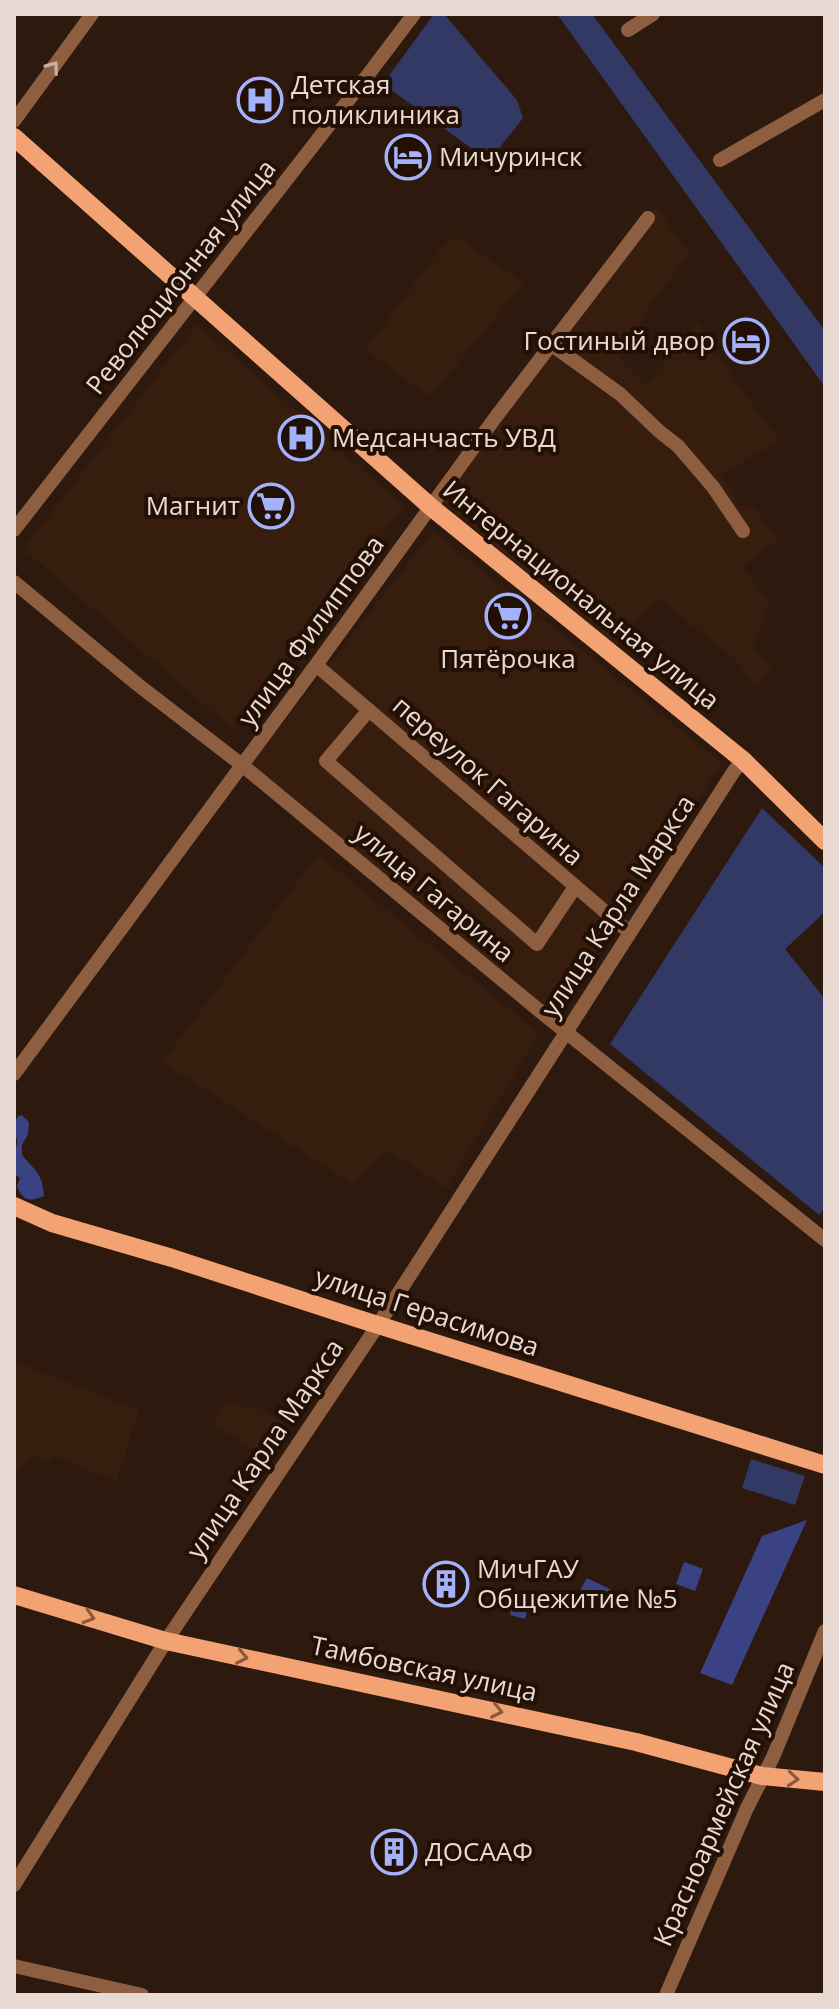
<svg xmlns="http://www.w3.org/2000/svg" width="839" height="2009" viewBox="0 0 839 2009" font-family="'Open Sans',sans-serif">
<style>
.built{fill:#361d0d}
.green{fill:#323965}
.forest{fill:#3a4283}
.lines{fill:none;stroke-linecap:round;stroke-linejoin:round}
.minor{stroke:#8e5e41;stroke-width:14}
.major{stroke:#f3a273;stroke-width:18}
.oneway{stroke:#c8afa0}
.oneway2{stroke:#8b593c}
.labels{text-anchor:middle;stroke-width:8;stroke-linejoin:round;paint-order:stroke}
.poi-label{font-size:26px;fill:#e8dad3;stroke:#231005;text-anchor:start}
.street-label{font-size:26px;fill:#e8dad3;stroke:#231005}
</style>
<rect width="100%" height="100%" fill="#2d190e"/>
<!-- built -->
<g class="built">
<path d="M 656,207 L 690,254 L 650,306 L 619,358 L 645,385 L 698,323 L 738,385 L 780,440 L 721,475 L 740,506 L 753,507 L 779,539 L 743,566 L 770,604 L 752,647 L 773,669 L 757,687 L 737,661 L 659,599 L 614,647 L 438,498 Z"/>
<path d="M 456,236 L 524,283 L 430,397 L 365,350 L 442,247 Z"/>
<path d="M 197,324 L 404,506 L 232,729 L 23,549 Z"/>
<path d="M 433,531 L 723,763 L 550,1015 L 251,764 Z"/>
<path d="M 318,854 L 539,1033 L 446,1188 L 387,1150 L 352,1184 L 162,1062 Z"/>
<path d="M 14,1361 L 139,1410 L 117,1481 L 52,1456 L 49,1462 L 33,1454 L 17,1473 L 14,1472 Z"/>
<path d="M 226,1400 L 247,1408 L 256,1406 L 285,1424 L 267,1456 L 212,1426 Z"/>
</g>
<!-- green -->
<g class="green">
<path d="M 434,14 L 444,14 L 517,100 L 523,118 L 489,161 L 383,84 Z"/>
<path d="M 557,14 L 592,14 L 825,331 L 825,387 Z"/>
<path d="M 762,808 L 825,868 L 825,912 L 785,949 L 825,999 L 825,1208 L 819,1215 L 610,1044 Z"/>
<path d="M 751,1459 L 805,1476 L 795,1505 L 742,1488 Z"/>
</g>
<!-- forest -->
<g class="forest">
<path d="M 22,1115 L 29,1122 L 28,1134 L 22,1145 L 22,1155 C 36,1172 42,1172 44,1196 C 30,1202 23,1201 17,1186 L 20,1178 L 14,1174 C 16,1166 15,1162 15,1154 C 15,1148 17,1147 17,1141 C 15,1131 12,1126 18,1116 Z"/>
<path d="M 807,1520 L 732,1685 L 700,1673 L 762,1536 Z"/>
<path d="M 684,1562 L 703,1569 L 695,1591 L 676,1584 Z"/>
<path d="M 587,1578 L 628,1598 L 623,1610 L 576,1597 Z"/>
<path d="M 516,1590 L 531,1594 L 525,1619 L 510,1615 Z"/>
</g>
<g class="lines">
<!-- minor -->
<g class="minor">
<path d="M 628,30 L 653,14"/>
<path d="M 14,121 L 92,14"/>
<path d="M 720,160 L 825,100"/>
<path d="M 552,345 L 620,394 L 660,432 L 678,446 L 713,487 L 743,531"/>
<path d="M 14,530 L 361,84 L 414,14"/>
<path d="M 14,582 L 137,684 L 242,765 L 541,1012 L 825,1240"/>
<path d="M 316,665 L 629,932"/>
<path d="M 369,710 L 326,761 L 537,944 L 575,887"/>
<path d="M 14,1074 L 316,665 L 495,418 L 648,218"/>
<path d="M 14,1885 L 166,1641 L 378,1325 L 734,771 L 743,760"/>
<path d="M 14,1966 L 142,1995"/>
<path d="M 666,1995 L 747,1808 L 773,1757 L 825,1631"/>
</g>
<!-- major -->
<g class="major">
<path d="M 14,137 L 431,507 L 743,760 L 825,841"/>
<path d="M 14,1206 L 52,1223 L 172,1258 L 359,1319 L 825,1465"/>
<path d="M 14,1595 L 166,1641 L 636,1742 L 762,1776 L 825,1782"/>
</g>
</g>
<!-- one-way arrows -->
<defs><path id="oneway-chevron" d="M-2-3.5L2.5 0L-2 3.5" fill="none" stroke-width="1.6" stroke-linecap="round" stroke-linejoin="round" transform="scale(2)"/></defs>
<use class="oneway" href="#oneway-chevron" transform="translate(53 67) rotate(-54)"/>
<g class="oneway2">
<use href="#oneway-chevron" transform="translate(89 1617) rotate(17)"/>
<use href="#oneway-chevron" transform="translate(242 1657) rotate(12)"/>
<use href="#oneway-chevron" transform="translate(497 1711) rotate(12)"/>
<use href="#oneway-chevron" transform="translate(793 1779) rotate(5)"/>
</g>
<!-- icons -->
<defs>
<g id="hospital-ring" transform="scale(2.3)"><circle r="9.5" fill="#231005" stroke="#a4b2fc" stroke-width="1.5"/><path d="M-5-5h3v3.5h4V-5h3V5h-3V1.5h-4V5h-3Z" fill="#a4b2fc"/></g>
<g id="hotel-ring" transform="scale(2.3)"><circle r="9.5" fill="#231005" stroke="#a4b2fc" stroke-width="1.5"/><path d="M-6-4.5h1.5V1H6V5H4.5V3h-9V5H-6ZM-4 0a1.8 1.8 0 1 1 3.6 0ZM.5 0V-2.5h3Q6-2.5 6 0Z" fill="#a4b2fc"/></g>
<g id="supermarket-ring" transform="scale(2.3)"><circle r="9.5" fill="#231005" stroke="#a4b2fc" stroke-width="1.5"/><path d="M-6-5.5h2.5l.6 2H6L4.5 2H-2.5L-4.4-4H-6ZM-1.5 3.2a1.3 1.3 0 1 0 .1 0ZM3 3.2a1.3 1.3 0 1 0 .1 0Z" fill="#a4b2fc"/></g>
<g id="building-ring" transform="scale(2.3)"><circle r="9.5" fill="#231005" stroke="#a4b2fc" stroke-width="1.5"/><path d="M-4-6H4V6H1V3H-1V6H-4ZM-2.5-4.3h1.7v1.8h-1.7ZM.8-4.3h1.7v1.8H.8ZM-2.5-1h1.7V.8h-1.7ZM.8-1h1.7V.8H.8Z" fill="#a4b2fc"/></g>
</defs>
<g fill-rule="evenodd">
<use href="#hospital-ring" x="260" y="100"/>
<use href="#hotel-ring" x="408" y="157"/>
<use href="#hotel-ring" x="746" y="341"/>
<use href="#hospital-ring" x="301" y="438"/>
<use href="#supermarket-ring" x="271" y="506"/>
<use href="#supermarket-ring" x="508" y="616"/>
<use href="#building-ring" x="446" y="1584"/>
<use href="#building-ring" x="394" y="1852"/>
</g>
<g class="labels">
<!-- poi labels -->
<g class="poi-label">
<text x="291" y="94">Детская<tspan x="291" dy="30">поликлиника</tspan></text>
<text x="439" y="166">Мичуринск</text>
<text x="715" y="350" text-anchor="end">Гостиный двор</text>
<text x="332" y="447">Медсанчасть УВД</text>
<text x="240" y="515" text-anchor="end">Магнит</text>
<text x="508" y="668" text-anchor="middle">Пятёрочка</text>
<text x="477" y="1578">МичГАУ<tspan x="477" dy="30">Общежитие №5</tspan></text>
<text x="425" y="1861">ДОСААФ</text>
</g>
<!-- street labels -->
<g class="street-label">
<text transform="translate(181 277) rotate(-52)" y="9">Революционная улица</text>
<text transform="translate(581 595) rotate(39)" y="9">Интернациональная улица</text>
<text transform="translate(311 631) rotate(-54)" y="9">улица Филиппова</text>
<text transform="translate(488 781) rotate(41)" y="9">переулок Гагарина</text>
<text transform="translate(434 893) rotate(40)" y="9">улица Гагарина</text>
<text transform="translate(618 906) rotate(-57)" y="9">улица Карла Маркса</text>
<text transform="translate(427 1312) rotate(18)" y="9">улица Герасимова</text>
<text transform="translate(265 1449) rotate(-56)" y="9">улица Карла Маркса</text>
<text transform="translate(424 1669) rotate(12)" y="9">Тамбовская улица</text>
<text transform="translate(724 1804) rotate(-66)" y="9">Красноармейская улица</text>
</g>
</g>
<!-- border -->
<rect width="839" height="2009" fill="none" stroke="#e8dad3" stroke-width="32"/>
</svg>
